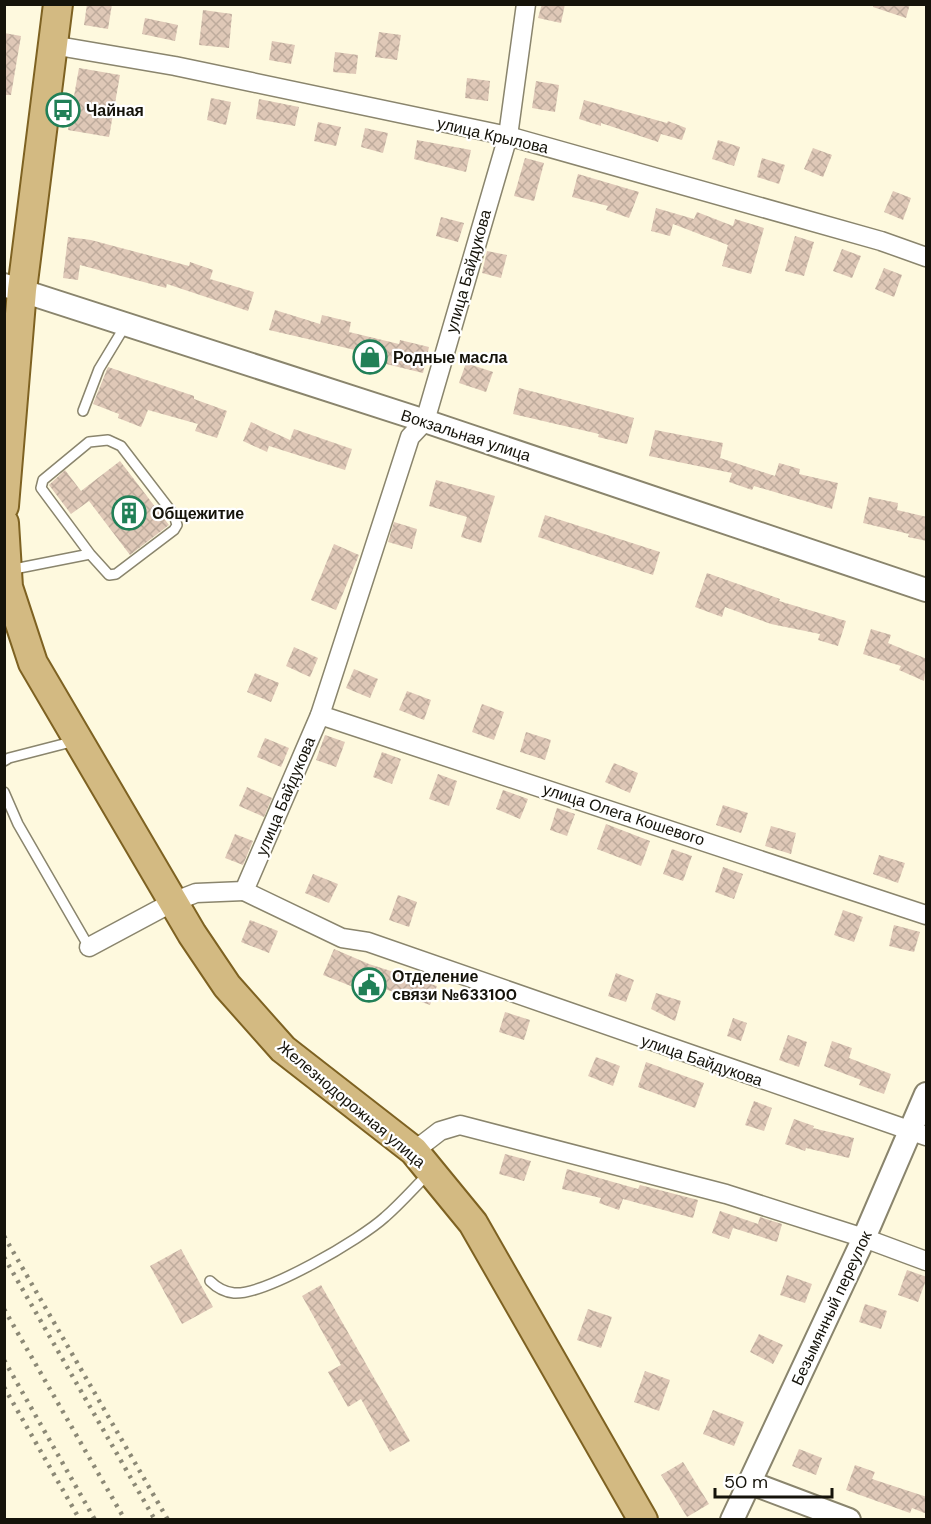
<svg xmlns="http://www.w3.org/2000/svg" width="931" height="1524" viewBox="0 0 931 1524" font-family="'DM Sans',sans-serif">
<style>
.building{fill:url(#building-cross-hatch)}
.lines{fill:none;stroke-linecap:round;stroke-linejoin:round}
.service-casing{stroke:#8a856d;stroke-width:12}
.minor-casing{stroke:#8a856d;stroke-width:21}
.tertiary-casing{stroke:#8a856d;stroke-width:26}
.primary-casing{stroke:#7e6222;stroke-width:32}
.service{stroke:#fff;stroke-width:9}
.minor{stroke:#fff;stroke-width:18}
.tertiary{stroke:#fff;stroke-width:22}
.primary{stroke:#d3ba82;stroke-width:28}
.rail{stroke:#8c8976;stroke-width:4.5;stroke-dasharray:3 6;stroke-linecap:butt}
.labels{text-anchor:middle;stroke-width:4.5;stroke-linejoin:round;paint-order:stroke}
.poi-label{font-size:16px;font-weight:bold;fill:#15130a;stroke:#fff;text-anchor:start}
.street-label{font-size:16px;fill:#15130a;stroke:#fff}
</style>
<defs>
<pattern id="building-cross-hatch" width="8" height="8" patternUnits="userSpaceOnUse" patternTransform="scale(1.5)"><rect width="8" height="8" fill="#dfc8b7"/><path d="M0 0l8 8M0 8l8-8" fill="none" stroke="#beab9c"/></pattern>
</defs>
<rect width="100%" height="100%" fill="#fef9de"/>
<!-- building -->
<g class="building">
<path d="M 87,4 L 112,4 L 108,29 L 84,25 Z"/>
<path d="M 542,4 L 565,4 L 561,23 L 538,18 Z"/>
<path d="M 873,4 L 910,4 L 906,18 L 873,7 Z"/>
<path d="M 203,10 L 232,14 L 229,48 L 199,45 Z"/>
<path d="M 145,18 L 178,25 L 175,41 L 142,34 Z"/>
<path d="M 379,32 L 401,35 L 397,60 L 375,57 Z"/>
<path d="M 4,33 L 21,36 L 11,95 L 4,95 Z"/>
<path d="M 272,41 L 295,45 L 291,64 L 269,60 Z"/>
<path d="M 335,52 L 358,55 L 356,74 L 333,72 Z"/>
<path d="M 79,68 L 120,75 L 109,137 L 68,130 Z"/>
<path d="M 467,78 L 490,81 L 488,101 L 465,98 Z"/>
<path d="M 536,81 L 559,85 L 555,112 L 532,108 Z"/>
<path d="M 211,98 L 231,102 L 226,125 L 207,120 Z"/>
<path d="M 259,99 L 299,107 L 295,126 L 256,119 Z"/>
<path d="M 584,100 L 667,123 L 668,121 L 686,128 L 682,140 L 661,134 L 658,142 L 601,123 L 601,126 L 579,119 Z"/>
<path d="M 318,122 L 341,127 L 336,146 L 314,141 Z"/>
<path d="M 365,128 L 388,133 L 383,153 L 361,147 Z"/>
<path d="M 417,140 L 471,150 L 466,172 L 414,159 Z"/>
<path d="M 718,140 L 740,147 L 734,166 L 712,159 Z"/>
<path d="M 813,148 L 832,155 L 823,177 L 804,169 Z"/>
<path d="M 525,158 L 544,163 L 534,201 L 514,196 Z"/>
<path d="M 762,158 L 785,165 L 779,184 L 757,177 Z"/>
<path d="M 578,174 L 639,192 L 629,218 L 606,210 L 608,206 L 572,197 Z"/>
<path d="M 893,191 L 911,198 L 903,220 L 884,212 Z"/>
<path d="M 656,208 L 694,219 L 697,212 L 733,226 L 735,219 L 764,228 L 751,274 L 722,266 L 728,245 L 673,224 L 670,236 L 651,231 Z"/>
<path d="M 441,217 L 464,223 L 458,242 L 436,236 Z"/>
<path d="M 795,236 L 814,242 L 804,276 L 785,271 Z"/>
<path d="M 68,237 L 91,240 L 189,266 L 190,262 L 213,270 L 210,279 L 254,292 L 248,311 L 167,284 L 166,288 L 80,265 L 78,280 L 63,278 Z"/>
<path d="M 842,249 L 861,256 L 852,278 L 833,271 Z"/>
<path d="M 487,251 L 507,255 L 501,278 L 482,273 Z"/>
<path d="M 884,268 L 902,275 L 894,297 L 875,289 Z"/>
<path d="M 275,310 L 320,324 L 322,315 L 351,322 L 349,332 L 399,344 L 400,340 L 429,347 L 423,373 L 382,363 L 381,367 L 352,360 L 355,350 L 269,330 Z"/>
<path d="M 466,363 L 493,372 L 486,392 L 459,383 Z"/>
<path d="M 108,367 L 194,396 L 194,399 L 227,411 L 217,438 L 195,431 L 198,424 L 148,410 L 141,427 L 118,418 L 119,414 L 93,404 Z"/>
<path d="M 519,388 L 634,418 L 627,444 L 598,437 L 599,434 L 513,414 Z"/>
<path d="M 251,422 L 290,440 L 294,429 L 352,449 L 345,470 L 269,446 L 267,452 L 243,441 Z"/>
<path d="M 655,430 L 723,443 L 720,458 L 775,476 L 779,463 L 800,469 L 799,474 L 838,483 L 832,509 L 754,486 L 752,490 L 729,482 L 732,473 L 649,456 Z"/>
<path d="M 120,461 L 169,525 L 130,555 L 89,501 L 71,514 L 49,485 L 65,470 L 81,491 Z"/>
<path d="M 436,480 L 495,496 L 481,543 L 461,537 L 467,517 L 429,506 Z"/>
<path d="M 869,497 L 898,503 L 897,510 L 927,517 L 927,541 L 908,537 L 909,534 L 863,523 Z"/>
<path d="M 545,515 L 660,552 L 653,575 L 538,537 Z"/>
<path d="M 394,522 L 417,529 L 412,549 L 388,542 Z"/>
<path d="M 334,544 L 359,555 L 336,610 L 311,600 Z"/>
<path d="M 707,573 L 780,599 L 779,601 L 846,621 L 838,646 L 818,640 L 820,634 L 771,624 L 725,607 L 722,617 L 695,607 Z"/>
<path d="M 871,629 L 891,635 L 888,643 L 927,659 L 924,681 L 899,670 L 901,666 L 863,654 Z"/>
<path d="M 294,647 L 318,658 L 310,677 L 286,666 Z"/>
<path d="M 354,669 L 378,679 L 370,698 L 346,688 Z"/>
<path d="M 255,673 L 279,683 L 271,702 L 247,692 Z"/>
<path d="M 407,691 L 431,700 L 424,720 L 399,710 Z"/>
<path d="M 482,704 L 504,712 L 494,740 L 472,732 Z"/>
<path d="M 526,732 L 551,740 L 545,760 L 520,752 Z"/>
<path d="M 325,735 L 345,742 L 336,767 L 316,760 Z"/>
<path d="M 265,738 L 289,748 L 281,767 L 257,757 Z"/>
<path d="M 382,752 L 401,759 L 392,784 L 373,777 Z"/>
<path d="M 614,763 L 638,773 L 630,793 L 605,782 Z"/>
<path d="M 438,774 L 457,781 L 449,806 L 429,799 Z"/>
<path d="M 247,787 L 272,798 L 264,817 L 239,806 Z"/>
<path d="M 503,790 L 528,799 L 520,819 L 496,809 Z"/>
<path d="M 723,805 L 748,813 L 741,833 L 716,825 Z"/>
<path d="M 557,808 L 575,814 L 567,836 L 550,830 Z"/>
<path d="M 606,824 L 650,841 L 641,866 L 597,849 Z"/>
<path d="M 771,826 L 796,833 L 791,854 L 765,846 Z"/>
<path d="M 235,834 L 253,841 L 243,865 L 225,858 Z"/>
<path d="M 672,849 L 692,856 L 683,881 L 663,874 Z"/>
<path d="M 879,855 L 905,863 L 898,883 L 873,874 Z"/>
<path d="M 723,867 L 743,874 L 734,899 L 715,892 Z"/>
<path d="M 313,874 L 338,884 L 329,903 L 305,893 Z"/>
<path d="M 398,895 L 417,902 L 409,927 L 389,920 Z"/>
<path d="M 843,910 L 863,917 L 854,942 L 834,935 Z"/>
<path d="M 250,920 L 278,931 L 269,953 L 241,942 Z"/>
<path d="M 894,925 L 920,932 L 914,952 L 889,946 Z"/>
<path d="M 334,949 L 369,964 L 437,986 L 430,1005 L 385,989 L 381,998 L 323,975 Z"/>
<path d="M 616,973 L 634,980 L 626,1002 L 608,996 Z"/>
<path d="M 656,993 L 681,1001 L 675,1021 L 651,1009 Z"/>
<path d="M 505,1012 L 530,1020 L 524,1040 L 499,1032 Z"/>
<path d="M 733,1018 L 747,1023 L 741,1041 L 727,1036 Z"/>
<path d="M 788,1035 L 807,1042 L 799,1067 L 779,1060 Z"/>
<path d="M 832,1041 L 852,1048 L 849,1058 L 891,1074 L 884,1094 L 859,1085 L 861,1080 L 824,1066 Z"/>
<path d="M 596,1057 L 620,1066 L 613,1086 L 588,1076 Z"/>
<path d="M 646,1062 L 704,1083 L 695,1108 L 638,1087 Z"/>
<path d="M 754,1101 L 772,1108 L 764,1131 L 745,1125 Z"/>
<path d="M 794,1119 L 814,1126 L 813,1128 L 854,1138 L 849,1158 L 806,1148 L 805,1151 L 785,1144 Z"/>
<path d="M 505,1154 L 531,1161 L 524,1181 L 499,1174 Z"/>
<path d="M 567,1169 L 638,1189 L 640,1185 L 698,1200 L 693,1218 L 623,1199 L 619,1210 L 599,1203 L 601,1198 L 562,1189 Z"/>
<path d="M 720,1211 L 758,1224 L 760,1217 L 782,1224 L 777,1242 L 733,1228 L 729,1239 L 712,1233 Z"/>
<path d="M 181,1249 L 213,1307 L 182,1324 L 150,1266 Z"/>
<path d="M 907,1270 L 927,1277 L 918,1302 L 898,1295 Z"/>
<path d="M 787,1275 L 812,1284 L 805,1303 L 780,1295 Z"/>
<path d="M 321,1285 L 410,1441 L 390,1452 L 361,1399 L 348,1407 L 328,1372 L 341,1365 L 302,1296 Z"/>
<path d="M 865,1304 L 887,1311 L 881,1329 L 859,1322 Z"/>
<path d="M 588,1309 L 612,1317 L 601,1348 L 577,1340 Z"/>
<path d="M 759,1334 L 783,1345 L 773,1364 L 750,1352 Z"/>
<path d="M 645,1371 L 670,1380 L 659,1411 L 634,1402 Z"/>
<path d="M 713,1410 L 744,1422 L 734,1446 L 703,1434 Z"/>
<path d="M 799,1449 L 822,1458 L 816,1475 L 792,1466 Z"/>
<path d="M 683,1462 L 709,1504 L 687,1517 L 661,1475 Z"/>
<path d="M 855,1465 L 875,1472 L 872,1479 L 927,1497 L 927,1514 L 912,1508 L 910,1513 L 846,1490 Z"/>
</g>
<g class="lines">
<!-- service casing -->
<g class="service-casing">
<g id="service">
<path d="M 83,411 L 99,369 L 125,326"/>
<path d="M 9,570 L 90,554 L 109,575 L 116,574 L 174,530 L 177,525 L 174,515 L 121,446 L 108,440 L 89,442 L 43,480 L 41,488 L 90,554"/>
<path d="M 4,761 L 9,758 L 75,741"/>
<path d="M 4,792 L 18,824 L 89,947"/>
<path d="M 210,1281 C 217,1288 224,1292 234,1293 C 266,1295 361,1239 385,1217 C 400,1204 414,1188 428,1174"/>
</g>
</g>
<!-- minor casing -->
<g class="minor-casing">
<g id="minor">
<path d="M 526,4 L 508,136 L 425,421 L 410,437 L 320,715 L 244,891 L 342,938 L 368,942 L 926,1136"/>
<path d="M 52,45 L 175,66 L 508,136 L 881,241 L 926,257"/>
<path d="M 320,715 L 926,915"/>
<path d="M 89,947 L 173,902 L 196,893 L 244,891"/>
<path d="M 414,1151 L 440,1131 L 460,1125 L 726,1194 L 864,1238 L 926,1261"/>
</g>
</g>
<!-- tertiary casing -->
<g class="tertiary-casing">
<g id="tertiary">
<path d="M 4,285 L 425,421 L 926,590"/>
<path d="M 751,1483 L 849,1520"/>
<path d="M 732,1520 L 864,1238 L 926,1094"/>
</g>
</g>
<!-- primary casing -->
<g class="primary-casing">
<g id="primary">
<path d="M 4,506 L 22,290 L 58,4"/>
<path d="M 4,523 L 8,587 L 33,663 L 192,934 L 227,986 L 283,1049 L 414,1151 L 473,1223 L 643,1520"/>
</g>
</g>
<!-- service -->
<use href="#service" class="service"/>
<!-- minor -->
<use href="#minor" class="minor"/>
<!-- tertiary -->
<use href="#tertiary" class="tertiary"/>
<!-- primary -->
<use href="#primary" class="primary"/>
<!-- rail -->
<g class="rail">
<path d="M 4,1236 L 168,1520"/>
<path d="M 4,1257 L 155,1520"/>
<path d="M 4,1309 L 125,1520"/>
<path d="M 4,1360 L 95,1520"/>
<path d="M 4,1387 L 80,1520"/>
</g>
</g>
<!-- icons -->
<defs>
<g id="bus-ring" transform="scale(1.725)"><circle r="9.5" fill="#fff" stroke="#218057" stroke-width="1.5"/><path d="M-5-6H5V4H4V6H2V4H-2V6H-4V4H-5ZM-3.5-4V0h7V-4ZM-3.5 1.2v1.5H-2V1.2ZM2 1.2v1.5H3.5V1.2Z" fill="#218057"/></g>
<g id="shop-ring" transform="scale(1.725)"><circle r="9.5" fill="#fff" stroke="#218057" stroke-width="1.5"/><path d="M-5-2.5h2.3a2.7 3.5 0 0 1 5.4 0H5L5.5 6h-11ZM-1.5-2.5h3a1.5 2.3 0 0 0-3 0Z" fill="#218057"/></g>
<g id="building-ring" transform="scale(1.725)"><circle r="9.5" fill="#fff" stroke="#218057" stroke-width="1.5"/><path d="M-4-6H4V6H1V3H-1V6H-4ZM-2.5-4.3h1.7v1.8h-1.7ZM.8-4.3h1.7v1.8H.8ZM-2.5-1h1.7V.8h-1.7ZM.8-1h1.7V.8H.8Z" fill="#218057"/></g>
<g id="civic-ring" transform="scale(1.725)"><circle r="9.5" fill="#fff" stroke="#218057" stroke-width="1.5"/><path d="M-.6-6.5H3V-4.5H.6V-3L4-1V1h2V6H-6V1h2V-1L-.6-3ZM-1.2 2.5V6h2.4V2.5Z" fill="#218057"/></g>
</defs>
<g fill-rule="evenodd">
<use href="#bus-ring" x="63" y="110"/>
<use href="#shop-ring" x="370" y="357"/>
<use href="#building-ring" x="129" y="513"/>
<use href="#civic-ring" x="369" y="985"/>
</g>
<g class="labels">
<!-- poi labels -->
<g class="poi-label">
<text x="86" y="116">Чайная</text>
<text x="393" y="363">Родные масла</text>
<text x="152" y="519">Общежитие</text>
<text x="392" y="982">Отделение<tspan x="392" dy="18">связи №633100</tspan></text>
</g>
<!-- street labels -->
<g class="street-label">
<text transform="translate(493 135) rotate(13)" y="6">улица Крылова</text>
<text transform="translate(468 271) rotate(-74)" y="6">улица Байдукова</text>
<text transform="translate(466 435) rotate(18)" y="6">Вокзальная улица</text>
<text transform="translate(285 796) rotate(-67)" y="6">улица Байдукова</text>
<text transform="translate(624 814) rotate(18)" y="6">улица Олега Кошевого</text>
<text transform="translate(702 1060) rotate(19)" y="6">улица Байдукова</text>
<text transform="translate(352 1104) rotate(40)" y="6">Железнодорожная улица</text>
<text transform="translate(831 1308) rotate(-65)" y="6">Безымянный переулок</text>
</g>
</g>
<!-- border -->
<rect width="931" height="1524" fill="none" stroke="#15130a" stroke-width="12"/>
<!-- scale -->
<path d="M715 1488v9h117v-9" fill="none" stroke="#15130a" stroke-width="3"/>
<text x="724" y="1488" font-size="18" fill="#15130a" stroke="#ffffff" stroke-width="4.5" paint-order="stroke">50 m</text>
</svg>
